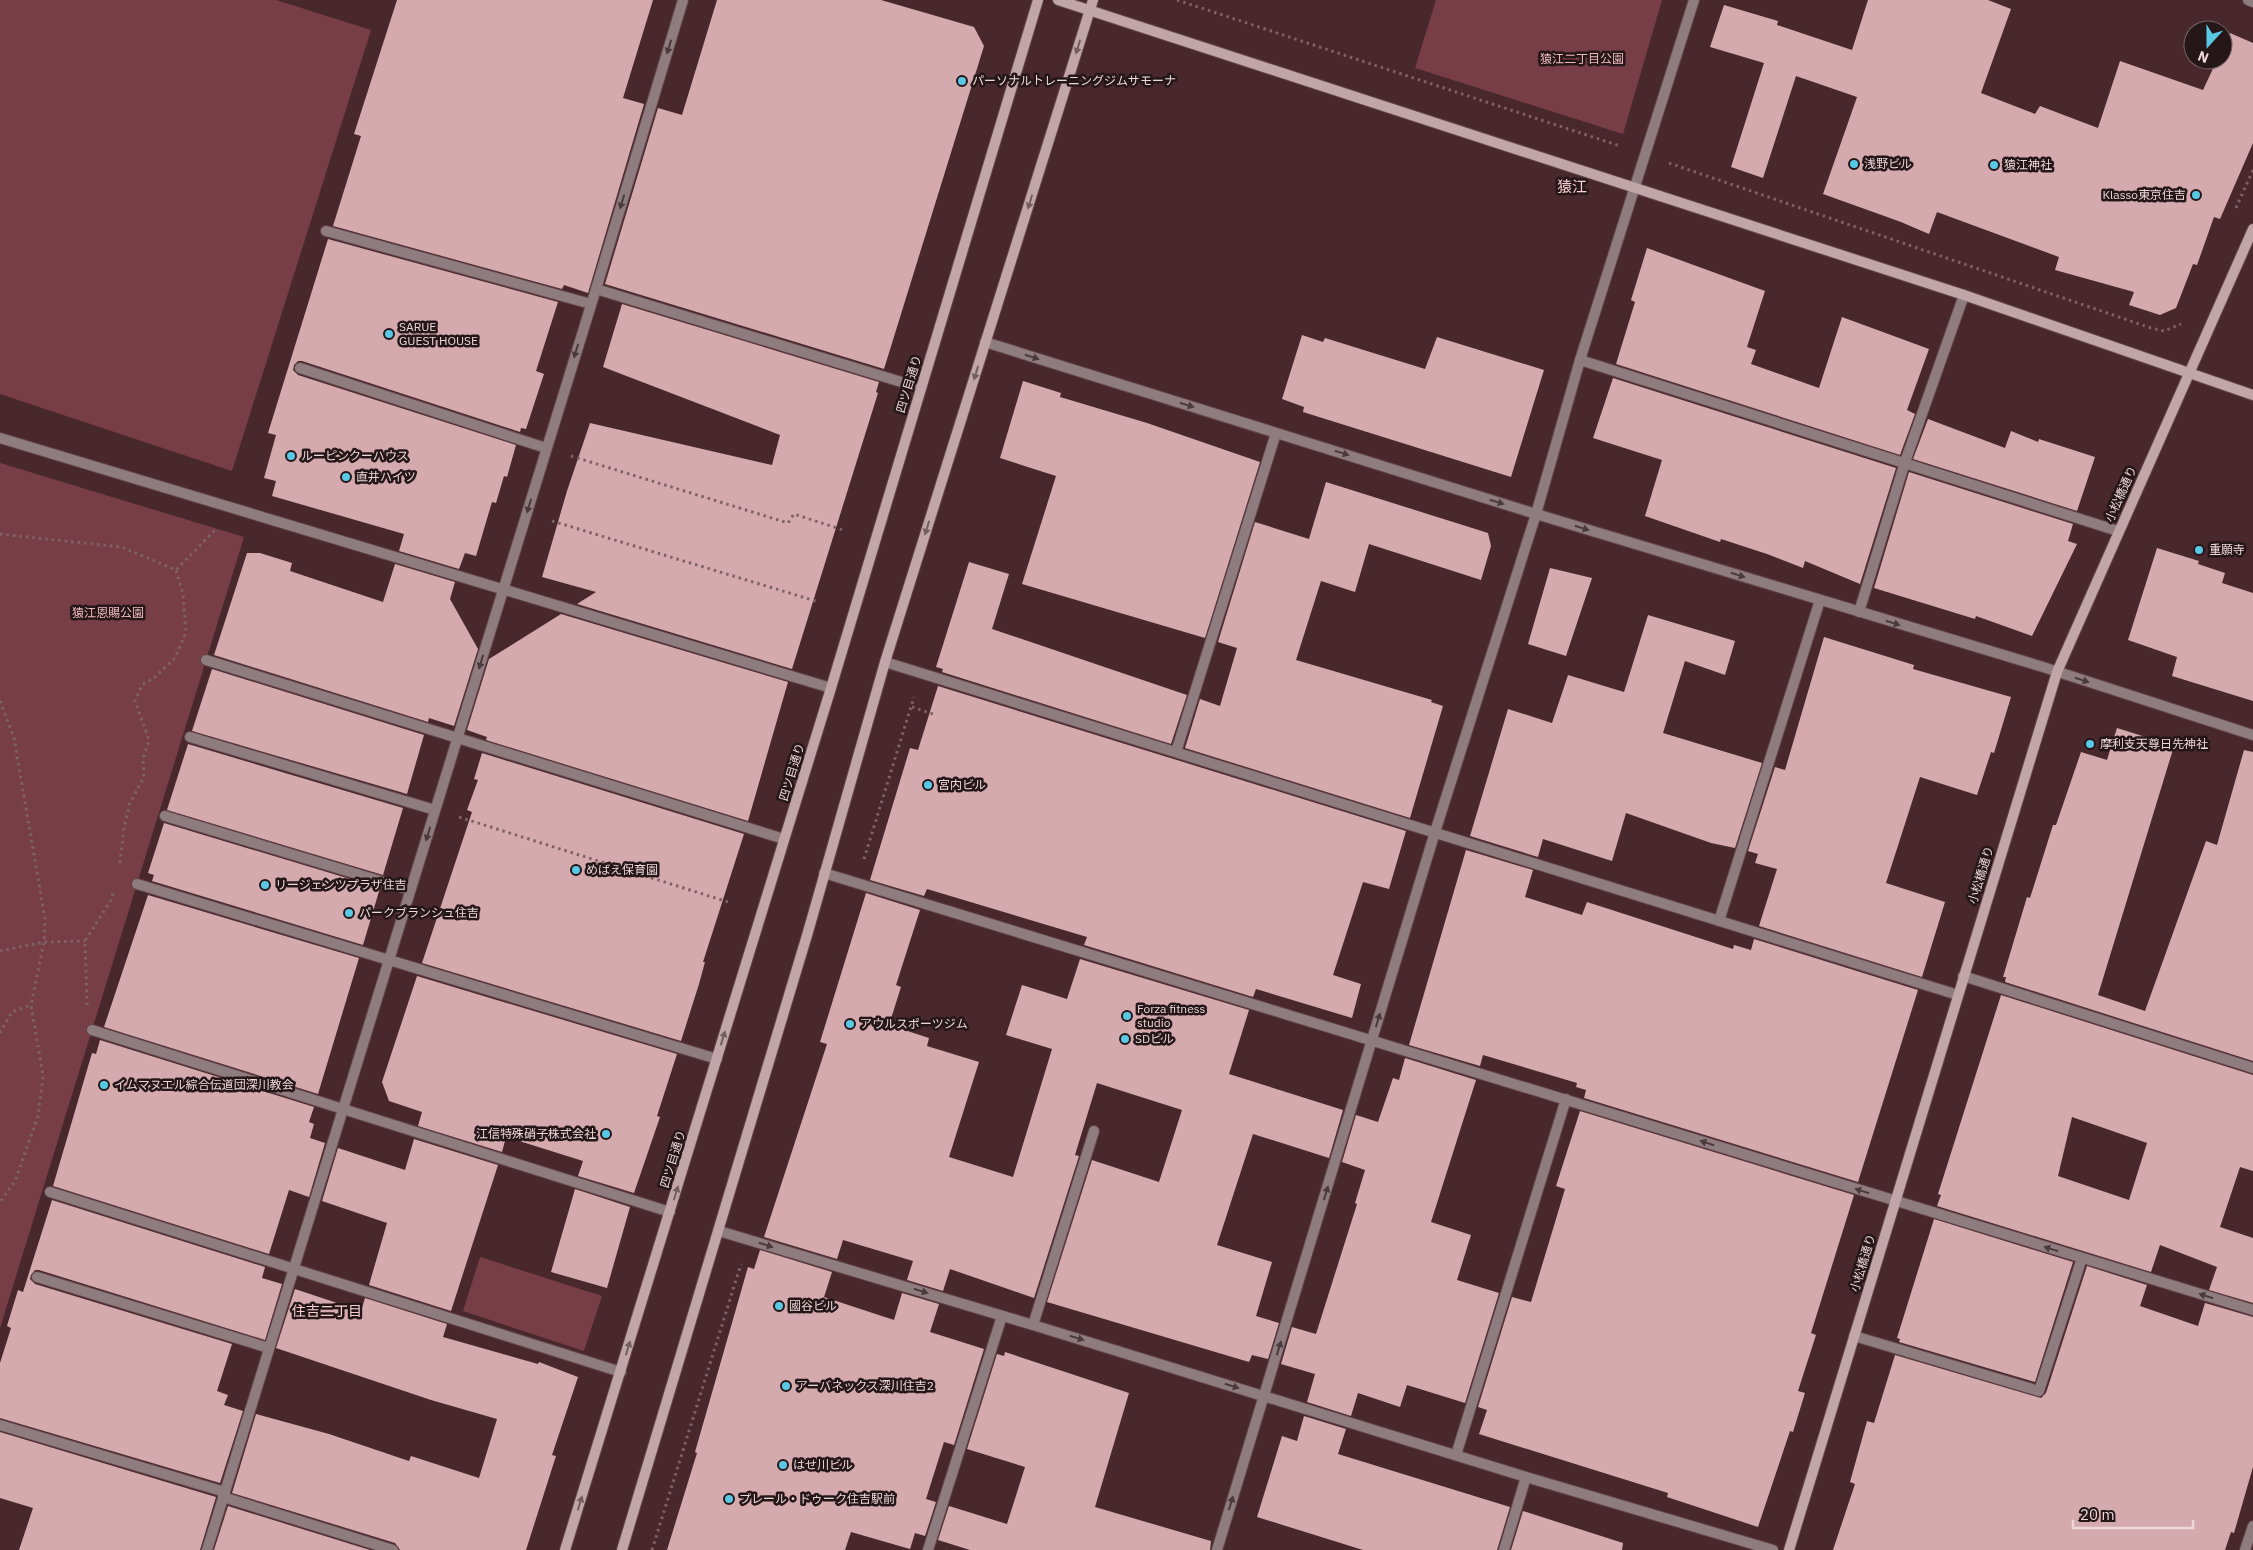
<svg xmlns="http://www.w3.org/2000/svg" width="2253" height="1550" viewBox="0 0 2253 1550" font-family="'IBM Plex Sans','Noto Sans JP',sans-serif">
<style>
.green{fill:#783e48}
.building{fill:#d4aaaf;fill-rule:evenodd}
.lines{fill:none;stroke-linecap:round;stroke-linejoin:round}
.lane-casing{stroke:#634449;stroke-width:12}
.street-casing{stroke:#634449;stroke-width:12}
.secondary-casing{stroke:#634449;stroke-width:12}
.path{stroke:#7f6266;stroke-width:3;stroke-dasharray:2.5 4;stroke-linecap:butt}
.lane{stroke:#8e7c7e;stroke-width:10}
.street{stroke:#8e7c7e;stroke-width:10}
.secondary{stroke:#c1a5a8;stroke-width:10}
.oneway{fill:#4a3a3c}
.oneway2{fill:#735e60}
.poi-dot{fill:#59c8e5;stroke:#251618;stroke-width:2}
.labels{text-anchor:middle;stroke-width:5;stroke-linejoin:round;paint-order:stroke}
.park-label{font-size:12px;fill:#f0bac1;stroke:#251618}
.poi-label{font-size:12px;fill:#edd7d9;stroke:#251618;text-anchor:start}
.street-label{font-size:12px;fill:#edd7d9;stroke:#251618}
.neighbourhood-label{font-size:14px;fill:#f9ced3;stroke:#251618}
.quarter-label{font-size:15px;fill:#f9ced3;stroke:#251618}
</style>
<rect width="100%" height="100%" fill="#49282d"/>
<!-- green -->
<g class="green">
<path d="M 0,0 L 276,0 L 371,30 L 232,471 L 0,394 Z"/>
<path d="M 1436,0 L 1662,0 L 1623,134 L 1415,68 Z"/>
<path d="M 0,463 L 244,537 L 0,1328 Z"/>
<path d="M 480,1257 L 602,1296 L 584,1351 L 463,1311 Z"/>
</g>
<!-- building -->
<g class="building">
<path d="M 397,0 L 653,0 L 623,98 L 644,104 L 588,293 L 564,285 L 562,289 L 333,226 L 361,136 L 354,134 Z"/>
<path d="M 717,0 L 881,0 L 974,27 L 984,46 L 884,369 L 605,284 L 658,108 L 682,115 Z"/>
<path d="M 1868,0 L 1988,0 L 2011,9 L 1981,93 L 2035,114 L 2040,106 L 2098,128 L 2120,61 L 2203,90 L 2217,60 L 2223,60 L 2223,47 L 2230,33 L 2253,43 L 2253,143 L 2220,219 L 2214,217 L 2197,265 L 2193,264 L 2176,308 L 2160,315 L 2129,305 L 2134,292 L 2055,270 L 2059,257 L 1937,212 L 1929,234 L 1901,222 L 1823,194 L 1857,97 L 1796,76 L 1763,178 L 1731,167 L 1764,63 L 1710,47 L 1724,5 L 1778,21 L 1777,25 L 1852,50 Z"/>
<path d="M 328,239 L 558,302 L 536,371 L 544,374 L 526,429 L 521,428 L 520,432 L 302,361 L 298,361 L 294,365 L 293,370 L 298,375 L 516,445 L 507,477 L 504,476 L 496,503 L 492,502 L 476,556 L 465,553 L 459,569 L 399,551 L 404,534 L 272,496 L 276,481 L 264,478 L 276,435 L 268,433 Z"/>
<path d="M 1647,248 L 1765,291 L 1747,347 L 1756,350 L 1751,364 L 1819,388 L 1842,317 L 1929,349 L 1907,410 L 1915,414 L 1900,455 L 1616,364 L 1635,302 L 1631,300 Z"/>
<path d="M 622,304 L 879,382 L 876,392 L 878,393 L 792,669 L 577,604 L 596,592 L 542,577 L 567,491 L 590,423 L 772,465 L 780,435 L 603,367 Z"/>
<path d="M 1302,335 L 1323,342 L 1325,338 L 1425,369 L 1437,337 L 1544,370 L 1511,477 L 1303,412 L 1304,407 L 1282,399 Z"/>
<path d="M 1613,378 L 1896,468 L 1860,584 L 1805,561 L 1803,568 L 1767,554 L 1721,539 L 1720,542 L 1645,516 L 1662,460 L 1593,438 Z"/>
<path d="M 1023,381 L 1061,393 L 1060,397 L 1147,423 L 1260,462 L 1205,638 L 1022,584 L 1056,476 L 1000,458 Z"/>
<path d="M 1928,419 L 2005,448 L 2011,431 L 2038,442 L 2039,439 L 2095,457 L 2077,511 L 1913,459 Z"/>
<path d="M 1909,472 L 2073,524 L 2068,541 L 2077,544 L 2032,636 L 1976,616 L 1975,619 L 1874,588 Z"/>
<path d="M 1326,482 L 1488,533 L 1491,546 L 1481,580 L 1369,544 L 1355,592 L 1321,581 L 1296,660 L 1432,700 L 1431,702 L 1443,706 L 1410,818 L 1185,748 L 1200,699 L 1220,706 L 1237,648 L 1218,642 L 1255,522 L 1309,539 Z"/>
<path d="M 2157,548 L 2199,561 L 2198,564 L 2225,573 L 2222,583 L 2253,593 L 2253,701 L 2172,676 L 2177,657 L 2128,640 Z"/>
<path d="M 247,553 L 260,553 L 292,563 L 290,571 L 383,602 L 395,564 L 455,582 L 450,599 L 478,649 L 454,726 L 429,718 L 428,722 L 214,655 Z"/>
<path d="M 969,562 L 1009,574 L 992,629 L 1187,695 L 1171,744 L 942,672 L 943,669 L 936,667 Z"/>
<path d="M 1550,568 L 1592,578 L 1566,656 L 1528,644 Z"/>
<path d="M 561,614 L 788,682 L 748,821 L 486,740 L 487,737 L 467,730 L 489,659 Z"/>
<path d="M 1648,615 L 1735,641 L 1725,675 L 1685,661 L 1663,733 L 1762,763 L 1735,848 L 1711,843 L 1626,813 L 1612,861 L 1543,839 L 1538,857 L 1470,836 L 1508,709 L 1552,723 L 1568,675 L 1624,692 Z"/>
<path d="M 1824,637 L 1914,665 L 1913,669 L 2011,697 L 1994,753 L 1991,752 L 1977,795 L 1920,777 L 1886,883 L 1945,902 L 1922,977 L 1759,926 L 1777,869 L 1755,863 L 1758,854 L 1748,851 L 1775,767 L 1785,770 Z"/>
<path d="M 212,669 L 424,735 L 407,794 L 192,731 Z"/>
<path d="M 938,686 L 1406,831 L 1389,889 L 1363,882 L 1333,975 L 1361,984 L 1352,1018 L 1256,989 L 1253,997 L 1084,945 L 1087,937 L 927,889 L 924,896 L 870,880 L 910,748 L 918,750 Z"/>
<path d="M 2117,728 L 2174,746 L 2098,995 L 2145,1011 L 2206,841 L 2217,845 L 2244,750 L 2253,752 L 2253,1061 L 2005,982 L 2006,977 L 2003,977 L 2027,897 L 2030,898 L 2053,825 L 2056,825 L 2081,752 L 2107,760 Z"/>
<path d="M 188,744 L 403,808 L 383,875 L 167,810 Z"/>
<path d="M 482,753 L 744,834 L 703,962 L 705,962 L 699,984 L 681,1041 L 422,963 L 472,812 L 467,810 L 478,780 L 474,779 Z"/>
<path d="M 164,823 L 380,888 L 363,945 L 152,881 L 154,875 L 148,873 Z"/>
<path d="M 1466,850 L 1533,870 L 1525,897 L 1582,915 L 1587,902 L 1733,949 L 1734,945 L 1751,950 L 1754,939 L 1918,990 L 1858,1182 L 1584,1098 L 1586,1090 L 1576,1087 L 1577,1083 L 1483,1055 L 1480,1066 L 1409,1045 Z"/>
<path d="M 866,893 L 920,910 L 896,985 L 901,987 L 889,1025 L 929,1038 L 927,1046 L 979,1062 L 949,1157 L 1013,1177 L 1052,1049 L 1006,1035 L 1022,985 L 1067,999 L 1080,959 L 1249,1010 L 1229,1074 L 1343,1110 L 1329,1158 L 1253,1134 L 1217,1245 L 1272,1262 L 1256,1316 L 1279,1323 L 1268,1359 L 1252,1355 L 1249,1362 L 1047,1302 L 1092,1160 L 1159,1182 L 1182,1110 L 1097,1083 L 1075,1155 L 1079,1156 L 1034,1298 L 950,1269 L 943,1291 L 907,1280 L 913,1261 L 843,1240 L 837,1259 L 764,1237 L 827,1044 L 820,1042 Z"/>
<path d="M 148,895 L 359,958 L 318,1094 L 104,1027 Z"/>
<path d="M 417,976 L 677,1054 L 657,1116 L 660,1117 L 634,1193 L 578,1176 L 583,1161 L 506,1137 L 502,1152 L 418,1126 L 422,1112 L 389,1101 L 382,1082 Z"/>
<path d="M 2001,995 L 2253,1075 L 2253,1171 L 2240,1167 L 2220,1227 L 2253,1238 L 2253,1303 L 2209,1290 L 2217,1267 L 2160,1245 L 2151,1272 L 1937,1206 L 1941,1195 L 1938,1194 ZM 2072,1117 L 2147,1143 L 2129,1200 L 2058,1176 Z"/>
<path d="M 100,1040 L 314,1107 L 309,1122 L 314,1124 L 310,1138 L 325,1143 L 309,1197 L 289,1190 L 269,1254 L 53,1186 L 92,1053 L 96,1054 Z"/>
<path d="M 1405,1058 L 1476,1080 L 1431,1222 L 1471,1235 L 1457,1280 L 1499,1293 L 1465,1403 L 1407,1385 L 1400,1407 L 1358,1393 L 1351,1416 L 1307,1402 L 1315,1374 L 1281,1364 L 1292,1327 L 1316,1334 L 1357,1204 L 1355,1203 L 1365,1170 L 1342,1162 L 1356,1115 L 1378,1122 L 1393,1078 L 1399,1080 Z"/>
<path d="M 1580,1111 L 1854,1195 L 1811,1333 L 1816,1335 L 1798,1391 L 1805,1393 L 1793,1432 L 1790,1431 L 1758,1527 L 1667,1497 L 1668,1493 L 1479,1434 L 1487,1410 L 1478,1407 L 1512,1297 L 1531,1302 L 1565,1189 L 1556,1186 Z"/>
<path d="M 414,1139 L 498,1165 L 451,1311 L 369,1285 L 387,1223 L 322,1201 L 338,1148 L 405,1170 Z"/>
<path d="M 575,1189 L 630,1207 L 607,1288 L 551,1272 Z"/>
<path d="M 52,1200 L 265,1267 L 262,1278 L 282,1284 L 265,1340 L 39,1270 L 35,1270 L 31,1275 L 30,1279 L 35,1284 L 232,1344 L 217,1391 L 228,1395 L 224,1405 L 243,1411 L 220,1483 L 0,1418 L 0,1363 L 11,1328 L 7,1326 L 18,1290 L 23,1292 Z"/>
<path d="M 1934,1219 L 2073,1262 L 2035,1382 L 1899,1342 L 1900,1339 L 1897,1338 Z"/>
<path d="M 760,1250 L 832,1272 L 824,1297 L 894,1320 L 902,1293 L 939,1304 L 930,1332 L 984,1349 L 954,1445 L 944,1442 L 926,1499 L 936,1502 L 925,1536 L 915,1533 L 910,1549 L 851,1532 L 845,1550 L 667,1550 L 697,1453 L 695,1452 L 748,1267 L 754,1269 Z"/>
<path d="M 2087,1266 L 2147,1285 L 2140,1306 L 2198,1326 L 2205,1303 L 2253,1317 L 2253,1467 L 2234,1533 L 2231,1532 L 2225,1550 L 1833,1550 L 1855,1484 L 1850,1482 L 1867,1421 L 1874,1423 L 1895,1355 L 2041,1398 L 2046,1393 Z"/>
<path d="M 295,1289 L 361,1311 L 365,1298 L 447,1324 L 443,1337 L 538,1364 L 539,1362 L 578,1377 L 552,1455 L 556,1456 L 526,1550 L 400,1550 L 395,1543 L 232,1493 L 256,1414 L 329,1434 L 409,1461 L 411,1456 L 479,1478 L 497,1419 L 431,1400 L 276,1348 Z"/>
<path d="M 1005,1352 L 1129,1393 L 1095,1507 L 1211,1541 L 1210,1550 L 970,1550 L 938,1540 L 949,1506 L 1007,1524 L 1025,1467 L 967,1449 L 997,1354 L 1004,1356 Z"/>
<path d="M 1304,1416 L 1346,1429 L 1338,1454 L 1510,1507 L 1497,1550 L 1363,1550 L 1257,1517 L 1282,1436 L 1297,1441 Z"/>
<path d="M 0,1432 L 216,1497 L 200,1550 L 19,1550 L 33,1508 L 0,1498 Z"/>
<path d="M 228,1506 L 370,1550 L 214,1550 Z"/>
<path d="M 1523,1511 L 1623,1543 L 1622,1550 L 1511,1550 Z"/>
</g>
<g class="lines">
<!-- lane casing -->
<g class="lane-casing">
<g id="lane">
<path d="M 326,231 L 591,304"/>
<path d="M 596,289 L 921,388"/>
<path d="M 300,368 L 546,448"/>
<path d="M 206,660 L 784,839"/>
<path d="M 885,662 L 1958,995"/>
<path d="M 190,737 L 435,810"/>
<path d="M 1176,752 L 1276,433"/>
<path d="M 165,816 L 410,890"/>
<path d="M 137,884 L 717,1059"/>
<path d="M 1719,921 L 1820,600"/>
<path d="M 1963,976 L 2253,1068"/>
<path d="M 50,1192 L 621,1372"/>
<path d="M 37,1277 L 269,1348"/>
<path d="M 1033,1325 L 1094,1131"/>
<path d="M 1854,1336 L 2039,1391 L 2082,1258"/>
<path d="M 0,1425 L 225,1492"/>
<path d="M 1456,1455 L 1566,1099"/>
<path d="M 223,1497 L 393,1550"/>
<path d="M 928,1550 L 1002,1316"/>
<path d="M 2245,1550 L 2253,1526"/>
</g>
</g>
<!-- street casing -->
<g class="street-casing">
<g id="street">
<path d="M 2248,0 L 2253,2"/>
<path d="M 985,342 L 1536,514 L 2043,667 L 2253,735"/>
<path d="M 1580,360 L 2118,531"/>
<path d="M 0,438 L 831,688"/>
<path d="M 1859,612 L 1905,462 L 1964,295"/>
<path d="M 824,873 L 2253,1310"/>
<path d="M 92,1030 L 670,1212"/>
<path d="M 719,1231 L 1033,1325 L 1526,1477 L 1773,1550"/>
<path d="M 207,1550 L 596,289 L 683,0"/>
<path d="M 1217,1550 L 1435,832 L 1536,514 L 1580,360 L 1694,0"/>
<path d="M 1504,1550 L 1526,1477"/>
</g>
</g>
<!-- secondary casing -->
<g class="secondary-casing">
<g id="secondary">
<path d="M 1058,0 L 1964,295 L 2253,395"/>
<path d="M 565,1550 L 831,688 L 1038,0"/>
<path d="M 622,1550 L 808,932 L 885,662 L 1093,0"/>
<path d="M 1789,1550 L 2057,672 L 2253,229"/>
</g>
</g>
<!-- path -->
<g class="path">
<path d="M 1177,0 L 1620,146"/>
<path d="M 1669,163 L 2151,328 L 2164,331 L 2181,324"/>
<path d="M 2236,208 L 2253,170"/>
<path d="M 571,456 L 788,523 L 794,514 L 843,530"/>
<path d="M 552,521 L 819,602"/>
<path d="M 0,534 L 121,547 L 176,570 L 215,530"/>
<path d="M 0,701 L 14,738 L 45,919 L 44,942 L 31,1005 L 43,1076 L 38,1116 L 15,1181 L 0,1202"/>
<path d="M 912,707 L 936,715"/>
<path d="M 459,817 L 728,902"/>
<path d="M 864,859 L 914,697"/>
<path d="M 120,863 L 124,827 L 130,803 L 144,777 L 143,759 L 149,740 L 135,701 L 142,685 L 154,678 L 175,658 L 186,632 L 183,594 L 176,570"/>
<path d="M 0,951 L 44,942 L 85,941"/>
<path d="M 87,1005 L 85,941 L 111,900 L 113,893"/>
<path d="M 0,1033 L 12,1012 L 31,1005"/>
<path d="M 652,1550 L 741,1264"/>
</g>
<!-- lane -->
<use href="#lane" class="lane"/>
<!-- street -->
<use href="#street" class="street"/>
<!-- secondary -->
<use href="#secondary" class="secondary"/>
</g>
<!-- one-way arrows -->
<defs><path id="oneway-solid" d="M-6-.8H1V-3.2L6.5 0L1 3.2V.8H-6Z" transform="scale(1.25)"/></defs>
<g class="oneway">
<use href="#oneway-solid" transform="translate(669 47) rotate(107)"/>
<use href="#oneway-solid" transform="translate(622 202) rotate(107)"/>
<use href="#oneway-solid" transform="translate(576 351) rotate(107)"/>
<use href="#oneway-solid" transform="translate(1032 357) rotate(17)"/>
<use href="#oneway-solid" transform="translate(1187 405) rotate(17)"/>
<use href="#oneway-solid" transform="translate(1342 453) rotate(17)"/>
<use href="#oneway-solid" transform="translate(1497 502) rotate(17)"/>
<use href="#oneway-solid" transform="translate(529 506) rotate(107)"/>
<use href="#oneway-solid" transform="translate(1582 528) rotate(17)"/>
<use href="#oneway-solid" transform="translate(1738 575) rotate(17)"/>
<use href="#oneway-solid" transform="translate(1893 623) rotate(17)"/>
<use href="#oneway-solid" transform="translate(481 662) rotate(107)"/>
<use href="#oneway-solid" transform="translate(2082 680) rotate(18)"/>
<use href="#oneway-solid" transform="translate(428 834) rotate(107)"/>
<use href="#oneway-solid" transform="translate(1378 1020) rotate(-73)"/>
<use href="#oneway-solid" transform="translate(1707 1143) rotate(-163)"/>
<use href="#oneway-solid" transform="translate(1862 1191) rotate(-163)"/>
<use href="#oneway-solid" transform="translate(1326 1193) rotate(-73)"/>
<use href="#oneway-solid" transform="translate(766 1245) rotate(17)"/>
<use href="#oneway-solid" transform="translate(2051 1249) rotate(-163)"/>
<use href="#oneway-solid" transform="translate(921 1291) rotate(17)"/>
<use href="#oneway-solid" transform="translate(2206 1296) rotate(-163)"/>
<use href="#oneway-solid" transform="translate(1077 1338) rotate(17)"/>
<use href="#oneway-solid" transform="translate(1279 1348) rotate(-73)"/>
<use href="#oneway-solid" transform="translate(1232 1386) rotate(17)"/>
<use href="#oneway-solid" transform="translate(1231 1503) rotate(-73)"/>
</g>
<g class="oneway2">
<use href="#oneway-solid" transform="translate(1078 47) rotate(107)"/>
<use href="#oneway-solid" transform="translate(1030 202) rotate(107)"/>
<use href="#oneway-solid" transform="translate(976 373) rotate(107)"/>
<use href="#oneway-solid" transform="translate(927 528) rotate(107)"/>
<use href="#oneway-solid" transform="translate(723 1038) rotate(-73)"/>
<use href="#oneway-solid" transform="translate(676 1193) rotate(-73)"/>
<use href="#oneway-solid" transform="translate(628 1348) rotate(-73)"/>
<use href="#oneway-solid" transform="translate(580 1503) rotate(-73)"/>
</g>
<!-- markers -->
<g class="poi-dot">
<circle cx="962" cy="81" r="5"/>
<circle cx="1854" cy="164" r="5"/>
<circle cx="1994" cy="165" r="5"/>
<circle cx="2196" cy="195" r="5"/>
<circle cx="389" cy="334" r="5"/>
<circle cx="291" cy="456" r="5"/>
<circle cx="346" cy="477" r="5"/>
<circle cx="2199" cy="550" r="5"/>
<circle cx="2090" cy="744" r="5"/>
<circle cx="928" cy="785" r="5"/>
<circle cx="576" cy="870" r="5"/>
<circle cx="265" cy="885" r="5"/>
<circle cx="349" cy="913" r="5"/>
<circle cx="1127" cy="1016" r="5"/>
<circle cx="850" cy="1024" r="5"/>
<circle cx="1125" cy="1039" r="5"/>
<circle cx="104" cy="1085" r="5"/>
<circle cx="606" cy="1134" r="5"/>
<circle cx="779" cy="1306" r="5"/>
<circle cx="786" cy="1386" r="5"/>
<circle cx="783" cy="1465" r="5"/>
<circle cx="729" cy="1499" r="5"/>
</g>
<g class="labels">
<!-- park labels -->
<g class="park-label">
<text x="1582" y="63">猿江二丁目公園</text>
<text x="108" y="617">猿江恩賜公園</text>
</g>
<!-- poi labels -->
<g class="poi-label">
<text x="972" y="85">パーソナルトレーニングジムサモーナ</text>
<text x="1864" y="168">浅野ビル</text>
<text x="2004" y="169">猿江神社</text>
<text x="2186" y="199" text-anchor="end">Klasso東京住吉</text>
<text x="399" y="331">SARUE<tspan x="399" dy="14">GUEST HOUSE</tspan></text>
<text x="301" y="460">ルーピンクーハウス</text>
<text x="356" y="481">直井ハイツ</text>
<text x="2209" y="554">重願寺</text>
<text x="2100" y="748">摩利支天尊日先神社</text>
<text x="938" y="789">宮内ビル</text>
<text x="586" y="874">めばえ保育園</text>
<text x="275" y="889">リージェンツプラザ住吉</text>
<text x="359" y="917">パークブランシュ住吉</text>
<text x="1137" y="1013">Forza fitness<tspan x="1137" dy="14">studio</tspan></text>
<text x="860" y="1028">アウルスポーツジム</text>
<text x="1135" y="1043">SDビル</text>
<text x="114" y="1089">イムマヌエル綜合伝道団深川教会</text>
<text x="596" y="1138" text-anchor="end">江信特殊硝子株式会社</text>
<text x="789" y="1310">國谷ビル</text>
<text x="796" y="1390">アーバネックス深川住吉2</text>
<text x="793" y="1469">はせ川ビル</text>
<text x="739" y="1503">プレール・ドゥーク住吉駅前</text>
</g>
<!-- street labels -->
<g class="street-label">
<text transform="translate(909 384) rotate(-73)" y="4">四ツ目通り</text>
<text transform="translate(2121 494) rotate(-66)" y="4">小松橋通り</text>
<text transform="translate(792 772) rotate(-73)" y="4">四ツ目通り</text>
<text transform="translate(1981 875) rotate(-73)" y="4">小松橋通り</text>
<text transform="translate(673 1159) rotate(-73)" y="4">四ツ目通り</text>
<text transform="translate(1863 1263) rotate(-73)" y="4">小松橋通り</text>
</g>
<!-- neighbourhood labels -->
<g class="neighbourhood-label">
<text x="327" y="1316">住吉二丁目</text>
</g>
<!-- quarter labels -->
<g class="quarter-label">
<text x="1572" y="192">猿江</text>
</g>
</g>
<!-- north arrow -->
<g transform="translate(2208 45) rotate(201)"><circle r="24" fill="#251618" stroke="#756365"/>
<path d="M0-4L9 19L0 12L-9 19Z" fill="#59c8e5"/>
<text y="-8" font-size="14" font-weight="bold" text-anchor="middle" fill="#edd7d9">N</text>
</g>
<!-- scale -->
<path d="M2073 1520v8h120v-8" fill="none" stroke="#edd7d9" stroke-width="2.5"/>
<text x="2080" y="1520" font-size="15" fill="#edd7d9" stroke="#251618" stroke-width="4" paint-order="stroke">20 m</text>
</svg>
